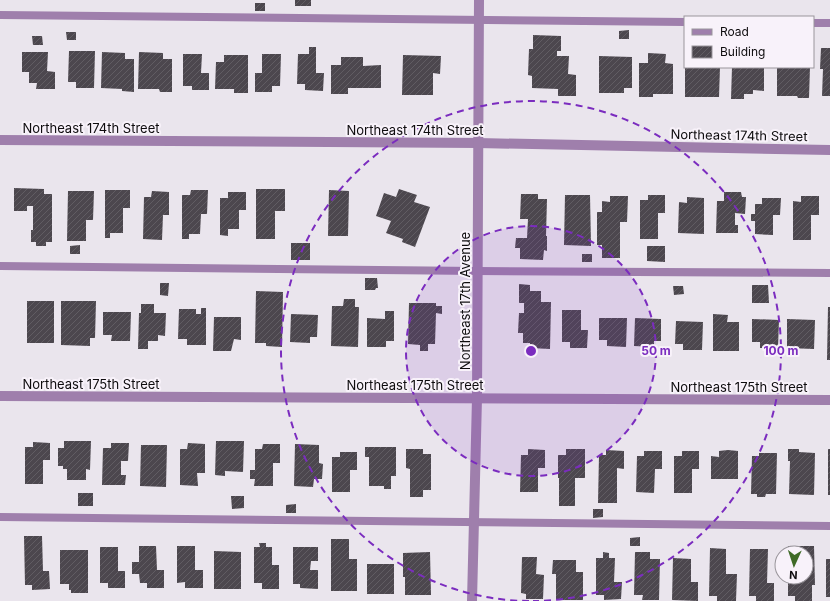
<svg xmlns="http://www.w3.org/2000/svg" width="830" height="601" viewBox="0 0 830 601" font-family="Inter,sans-serif">
<style>
.building{fill:url(#building-hatch)}
.lines{fill:none;stroke-linecap:round;stroke-linejoin:round}
.service{stroke:#9f7fac;stroke-width:8}
.minor{stroke:#9f7fac;stroke-width:10}
.ring{fill:none;stroke:#7b2cbf;stroke-width:2;stroke-dasharray:7 5}
.labels{text-anchor:middle;stroke-width:4;stroke-linejoin:round;paint-order:stroke}
.street-label{font-size:13px;fill:#0e0c0e;stroke:#f8f2fa}
.centre{fill:#7b2cbf;stroke:#f8f2fa;stroke-width:2}
.ring-label{font-size:12px;text-anchor:middle;font-weight:bold;fill:#7b2cbf;stroke:#f8f2fa;stroke-width:4;stroke-linejoin:round;paint-order:stroke}
</style>
<defs>
<pattern id="building-hatch" width="6" height="6" patternUnits="userSpaceOnUse"><rect width="6" height="6" fill="#4c474e"/><path d="M-1 1l2-2M0 6l6-6M5 7l2-2" fill="none" stroke="#615d63"/></pattern>
</defs>
<rect width="100%" height="100%" fill="#eae5ed"/>
<!-- building -->
<g class="building">
<rect x="295" y="0" width="16" height="6"/>
<rect x="255" y="3" width="10" height="8"/>
<path d="M 629,30 L 629,39 L 619,39 L 619,31 Z"/>
<path d="M 66,32 L 76,32 L 76,40 L 67,40 Z"/>
<path d="M 533,35 L 561,36 L 561,51 L 557,51 L 557,56 L 569,56 L 568,74 L 576,75 L 576,96 L 558,96 L 558,89 L 532,88 L 532,76 L 528,75 L 529,49 L 533,49 Z"/>
<path d="M 32,36 L 42,36 L 43,45 L 33,45 Z"/>
<path d="M 309,47 L 316,47 L 316,73 L 324,73 L 323,91 L 305,90 L 305,84 L 297,84 L 298,54 L 309,54 Z"/>
<path d="M 821,48 L 830,48 L 830,96 L 822,96 L 823,69 L 820,69 Z"/>
<path d="M 69,51 L 95,51 L 94,88 L 76,88 L 76,82 L 68,82 Z"/>
<path d="M 22,52 L 48,52 L 47,71 L 55,72 L 55,89 L 36,89 L 37,83 L 29,83 L 29,72 L 22,72 Z"/>
<path d="M 102,52 L 125,53 L 125,59 L 134,59 L 134,92 L 122,91 L 122,89 L 101,88 Z"/>
<path d="M 139,52 L 163,53 L 163,59 L 172,59 L 172,92 L 160,92 L 159,89 L 138,89 Z"/>
<path d="M 648,53 L 666,54 L 665,63 L 673,64 L 673,94 L 653,94 L 653,97 L 639,97 L 639,63 L 648,63 Z"/>
<path d="M 183,54 L 202,54 L 201,73 L 209,73 L 209,90 L 192,90 L 192,86 L 183,86 Z"/>
<path d="M 262,54 L 281,54 L 280,86 L 272,86 L 272,92 L 255,92 L 255,73 L 262,73 Z"/>
<path d="M 224,55 L 248,55 L 248,93 L 234,93 L 234,89 L 215,89 L 216,62 L 224,62 Z"/>
<path d="M 403,55 L 441,56 L 440,74 L 433,73 L 433,95 L 402,95 Z"/>
<path d="M 599,56 L 632,57 L 632,88 L 624,88 L 624,93 L 599,93 Z"/>
<path d="M 341,57 L 363,57 L 363,66 L 381,65 L 381,88 L 348,88 L 348,94 L 331,94 L 331,65 L 341,65 Z"/>
<path d="M 685,67 L 720,67 L 719,97 L 685,97 Z"/>
<path d="M 732,67 L 764,67 L 764,91 L 753,90 L 753,94 L 744,94 L 744,99 L 731,99 Z"/>
<path d="M 777,67 L 810,67 L 809,98 L 798,98 L 797,96 L 777,96 Z"/>
<path d="M 14,188 L 44,189 L 44,194 L 52,194 L 52,242 L 46,242 L 46,246 L 36,246 L 36,242 L 31,242 L 31,230 L 33,230 L 33,206 L 27,206 L 27,211 L 14,211 Z"/>
<path d="M 256,189 L 285,189 L 285,211 L 275,211 L 275,239 L 256,239 Z"/>
<path d="M 399,189 L 417,195 L 414,202 L 430,207 L 415,247 L 402,242 L 403,239 L 386,233 L 391,221 L 376,216 L 384,193 L 396,197 Z"/>
<path d="M 105,190 L 130,190 L 130,208 L 123,208 L 123,233 L 110,233 L 110,238 L 105,238 Z"/>
<path d="M 191,190 L 208,190 L 207,214 L 201,214 L 200,234 L 189,234 L 189,239 L 182,239 L 182,195 L 190,195 Z"/>
<path d="M 329,190 L 349,191 L 348,236 L 328,236 Z"/>
<path d="M 68,191 L 94,191 L 93,220 L 86,220 L 86,241 L 67,241 Z"/>
<path d="M 152,191 L 169,192 L 169,215 L 163,215 L 162,240 L 143,239 L 144,197 L 151,197 Z"/>
<path d="M 228,192 L 246,192 L 246,210 L 239,210 L 239,229 L 228,229 L 228,236 L 220,235 L 220,198 L 228,198 Z"/>
<path d="M 724,192 L 741,192 L 742,197 L 746,197 L 745,214 L 735,213 L 735,225 L 738,225 L 738,233 L 716,233 L 717,201 L 724,201 Z"/>
<path d="M 521,194 L 538,194 L 538,199 L 547,199 L 546,236 L 547,236 L 547,251 L 544,250 L 543,260 L 520,259 L 520,248 L 515,248 L 516,238 L 527,238 L 528,219 L 520,219 Z"/>
<path d="M 565,195 L 590,195 L 591,246 L 564,245 Z"/>
<path d="M 648,195 L 665,195 L 665,213 L 658,213 L 658,239 L 640,239 L 640,200 L 648,200 Z"/>
<path d="M 610,196 L 628,196 L 627,222 L 620,222 L 620,258 L 602,258 L 602,245 L 597,245 L 597,212 L 602,212 L 602,201 L 610,202 Z"/>
<path d="M 801,196 L 819,196 L 819,215 L 811,215 L 811,240 L 793,240 L 793,201 L 801,202 Z"/>
<path d="M 687,197 L 704,198 L 704,234 L 678,233 L 679,202 L 687,203 Z"/>
<path d="M 762,198 L 781,198 L 780,215 L 773,215 L 773,235 L 755,234 L 755,221 L 751,221 L 751,214 L 755,214 L 755,204 L 762,204 Z"/>
<rect x="291" y="243" width="19" height="17"/>
<path d="M 80,245 L 80,254 L 70,254 L 70,246 Z"/>
<path d="M 647,246 L 665,246 L 665,262 L 647,261 Z"/>
<rect x="582" y="254" width="10" height="8"/>
<path d="M 365,278 L 377,278 L 378,288 L 376,288 L 375,290 L 365,290 Z"/>
<path d="M 160,283 L 169,283 L 168,296 L 160,295 Z"/>
<path d="M 519,284 L 530,285 L 530,291 L 541,291 L 541,302 L 551,302 L 550,349 L 530,348 L 530,343 L 523,343 L 523,333 L 518,333 L 519,313 L 524,313 L 524,303 L 519,303 Z"/>
<path d="M 752,285 L 768,285 L 769,303 L 752,303 Z"/>
<path d="M 673,286 L 683,286 L 684,294 L 674,295 Z"/>
<path d="M 256,291 L 283,292 L 282,347 L 266,346 L 266,343 L 255,343 Z"/>
<path d="M 344,299 L 355,299 L 355,307 L 359,307 L 358,347 L 331,346 L 332,306 L 343,306 Z"/>
<rect x="27" y="301" width="27" height="42"/>
<path d="M 61,301 L 96,301 L 95,338 L 90,338 L 90,346 L 61,345 Z"/>
<path d="M 409,303 L 436,303 L 436,306 L 442,306 L 442,314 L 436,313 L 435,344 L 428,344 L 428,351 L 420,351 L 420,345 L 408,344 Z"/>
<path d="M 141,304 L 154,304 L 154,313 L 166,313 L 165,336 L 158,335 L 158,341 L 148,341 L 148,349 L 138,349 L 139,313 L 141,313 Z"/>
<path d="M 828,307 L 830,307 L 830,360 L 827,360 Z"/>
<path d="M 201,308 L 206,308 L 206,345 L 187,345 L 187,339 L 178,339 L 179,309 L 196,309 L 196,314 L 201,314 Z"/>
<path d="M 562,310 L 581,310 L 581,330 L 588,330 L 587,348 L 570,348 L 570,342 L 562,342 Z"/>
<path d="M 385,311 L 394,311 L 394,341 L 386,341 L 386,347 L 367,347 L 367,318 L 385,319 Z"/>
<path d="M 103,312 L 131,312 L 130,341 L 111,341 L 112,335 L 103,335 Z"/>
<path d="M 291,314 L 318,315 L 317,337 L 310,337 L 310,343 L 290,342 Z"/>
<path d="M 713,314 L 728,315 L 727,322 L 739,322 L 739,351 L 713,351 Z"/>
<path d="M 214,317 L 241,317 L 241,340 L 234,339 L 231,351 L 213,351 Z"/>
<path d="M 599,318 L 627,318 L 626,347 L 607,346 L 607,340 L 599,340 Z"/>
<path d="M 635,318 L 661,319 L 661,341 L 654,341 L 654,347 L 634,346 Z"/>
<path d="M 752,319 L 779,320 L 778,348 L 760,348 L 760,342 L 752,342 Z"/>
<path d="M 787,319 L 815,320 L 814,349 L 787,348 Z"/>
<path d="M 676,321 L 703,322 L 702,350 L 683,350 L 683,344 L 675,344 Z"/>
<path d="M 64,441 L 91,441 L 90,470 L 86,469 L 86,480 L 67,480 L 67,469 L 63,469 L 63,466 L 58,466 L 58,448 L 64,448 Z"/>
<path d="M 216,441 L 244,441 L 243,472 L 225,471 L 225,476 L 215,475 Z"/>
<path d="M 33,442 L 50,443 L 50,460 L 43,460 L 43,484 L 25,484 L 25,447 L 33,447 Z"/>
<path d="M 111,443 L 129,443 L 128,461 L 121,461 L 121,475 L 126,475 L 125,485 L 102,485 L 103,448 L 111,448 Z"/>
<path d="M 188,443 L 205,444 L 205,473 L 197,473 L 198,486 L 180,485 L 180,449 L 187,449 Z"/>
<path d="M 263,444 L 280,444 L 280,463 L 273,463 L 273,486 L 254,486 L 255,479 L 250,479 L 250,470 L 255,470 L 255,449 L 262,449 Z"/>
<path d="M 295,444 L 319,445 L 319,463 L 323,464 L 322,479 L 314,479 L 313,487 L 294,486 Z"/>
<path d="M 141,445 L 167,445 L 166,487 L 140,486 Z"/>
<path d="M 365,447 L 396,447 L 396,476 L 391,476 L 391,489 L 384,489 L 384,486 L 369,486 L 369,457 L 365,457 Z"/>
<path d="M 406,449 L 423,449 L 423,454 L 431,454 L 431,490 L 423,490 L 423,497 L 410,497 L 410,469 L 406,468 Z"/>
<path d="M 528,449 L 545,450 L 545,468 L 538,468 L 538,492 L 520,492 L 521,455 L 528,455 Z"/>
<path d="M 566,449 L 585,449 L 585,478 L 575,478 L 575,506 L 559,506 L 559,478 L 558,478 L 558,455 L 566,455 Z"/>
<path d="M 788,449 L 799,449 L 799,452 L 815,453 L 814,495 L 789,494 L 790,461 L 788,461 Z"/>
<rect x="828" y="449" width="2" height="46"/>
<path d="M 606,450 L 624,451 L 624,469 L 617,468 L 617,503 L 598,503 L 599,455 L 606,455 Z"/>
<path d="M 728,450 L 738,451 L 738,479 L 711,479 L 711,456 L 719,457 L 719,451 Z"/>
<path d="M 644,451 L 662,451 L 662,469 L 655,469 L 654,493 L 636,492 L 637,456 L 644,456 Z"/>
<path d="M 682,451 L 699,451 L 699,469 L 692,469 L 692,493 L 674,493 L 674,456 L 682,456 Z"/>
<path d="M 340,452 L 357,452 L 357,470 L 350,470 L 350,492 L 332,492 L 332,457 L 340,457 Z"/>
<path d="M 759,453 L 777,453 L 776,494 L 766,494 L 765,497 L 757,497 L 757,494 L 751,494 L 752,456 L 759,456 Z"/>
<rect x="78" y="493" width="15" height="13"/>
<path d="M 231,496 L 244,496 L 244,508 L 232,509 Z"/>
<path d="M 296,504 L 296,513 L 286,513 L 286,505 Z"/>
<path d="M 593,509 L 603,509 L 603,517 L 593,518 Z"/>
<path d="M 24,536 L 42,536 L 43,571 L 49,571 L 50,589 L 32,590 L 32,585 L 25,585 Z"/>
<path d="M 640,537 L 640,546 L 630,546 L 630,538 Z"/>
<path d="M 331,539 L 349,539 L 349,559 L 357,559 L 357,591 L 331,591 Z"/>
<path d="M 259,543 L 266,543 L 266,547 L 272,547 L 272,565 L 279,565 L 279,589 L 262,589 L 262,583 L 254,583 L 254,547 L 260,547 Z"/>
<path d="M 139,546 L 156,546 L 157,570 L 164,570 L 164,588 L 147,588 L 147,583 L 140,583 L 139,574 L 132,574 L 132,562 L 139,562 Z"/>
<path d="M 177,546 L 195,546 L 195,570 L 203,570 L 203,588 L 185,588 L 185,582 L 177,583 Z"/>
<path d="M 788,546 L 814,546 L 815,585 L 812,585 L 812,601 L 795,601 L 795,596 L 788,596 L 788,577 L 806,577 L 806,553 L 788,553 Z"/>
<path d="M 100,547 L 118,547 L 118,571 L 125,571 L 125,588 L 108,588 L 108,583 L 100,583 Z"/>
<path d="M 293,547 L 318,547 L 318,561 L 311,561 L 310,570 L 318,570 L 318,589 L 300,588 L 300,584 L 293,584 Z"/>
<path d="M 710,548 L 726,549 L 726,574 L 737,574 L 736,601 L 717,601 L 717,596 L 709,596 Z"/>
<path d="M 750,549 L 768,549 L 767,583 L 774,583 L 774,601 L 756,601 L 756,596 L 749,596 Z"/>
<path d="M 60,550 L 88,550 L 88,593 L 71,593 L 71,590 L 69,590 L 69,584 L 60,584 Z"/>
<path d="M 214,551 L 241,552 L 241,589 L 214,589 Z"/>
<path d="M 430,552 L 431,595 L 405,595 L 405,577 L 403,577 L 403,553 Z"/>
<path d="M 603,552 L 609,553 L 609,558 L 615,558 L 614,582 L 622,582 L 621,599 L 604,600 L 604,595 L 596,595 L 596,558 L 603,558 Z"/>
<path d="M 635,552 L 650,552 L 650,559 L 660,559 L 659,600 L 642,600 L 643,595 L 634,595 Z"/>
<path d="M 522,557 L 537,557 L 536,574 L 544,575 L 543,599 L 526,599 L 526,594 L 521,593 Z"/>
<path d="M 673,558 L 691,559 L 691,582 L 698,582 L 698,601 L 672,600 Z"/>
<rect x="826" y="559" width="4" height="38"/>
<path d="M 553,560 L 576,560 L 576,572 L 583,572 L 583,600 L 556,600 L 556,574 L 552,574 Z"/>
<rect x="367" y="564" width="27" height="30"/>
</g>
<g class="lines">
<!-- service -->
<g class="service">
<path d="M 0,15 L 685,22"/>
<path d="M 813,23 L 830,23"/>
<path d="M 0,266 L 478,271 L 830,273"/>
<path d="M 0,517 L 830,526"/>
</g>
<!-- minor -->
<g class="minor">
<path d="M 0,140 L 478,143 L 830,150"/>
<path d="M 0,396 L 830,400"/>
<path d="M 472,601 L 477,398 L 479,0"/>
</g>
</g>
<!-- distance rings -->
<circle cx="531" cy="351" r="125" fill="#7b2cbf" fill-opacity=".12"/>
<g class="ring">
<circle cx="531" cy="351" r="125"/>
<path d="M529 601A250 250 0 1 1 533 601"/>
</g>
<g class="labels">
<!-- street labels -->
<g class="street-label">
<text x="91" y="133">Northeast 174th Street</text>
<text x="415" y="135">Northeast 174th Street</text>
<text transform="translate(739 135) rotate(1)" y="5">Northeast 174th Street</text>
<text transform="translate(465 301) rotate(-90)" y="5">Northeast 17th Avenue</text>
<text x="91" y="389">Northeast 175th Street</text>
<text x="415" y="390">Northeast 175th Street</text>
<text x="739" y="392">Northeast 175th Street</text>
</g>
</g>
<circle cx="531" cy="351" r="6" class="centre"/>
<g class="ring-label">
<text x="656" y="355">50 m</text>
<text x="781" y="355">100 m</text>
</g>
<!-- legend -->
<rect x="684" y="16" width="130" height="52" fill="#f8f2fa" stroke="#9a969c"/>
<rect x="692" y="29" width="20" height="6" fill="#9f7fac" stroke="#9a969c"/>
<text x="720" y="36" font-size="12" fill="#0e0c0e">Road</text>
<rect x="692" y="46" width="20" height="12" fill="url(#building-hatch)" stroke="#9a969c"/>
<text x="720" y="56" font-size="12" fill="#0e0c0e">Building</text>
<!-- north arrow -->
<g transform="translate(794 565) rotate(183)"><circle r="19" fill="#f8f2fa" stroke="#9a969c"/>
<path d="M0-3L7 15L0 10L-7 15Z" fill="#3f6a27"/>
<text y="-6" font-size="11" font-weight="bold" text-anchor="middle" fill="#0e0c0e">N</text>
</g>
</svg>
